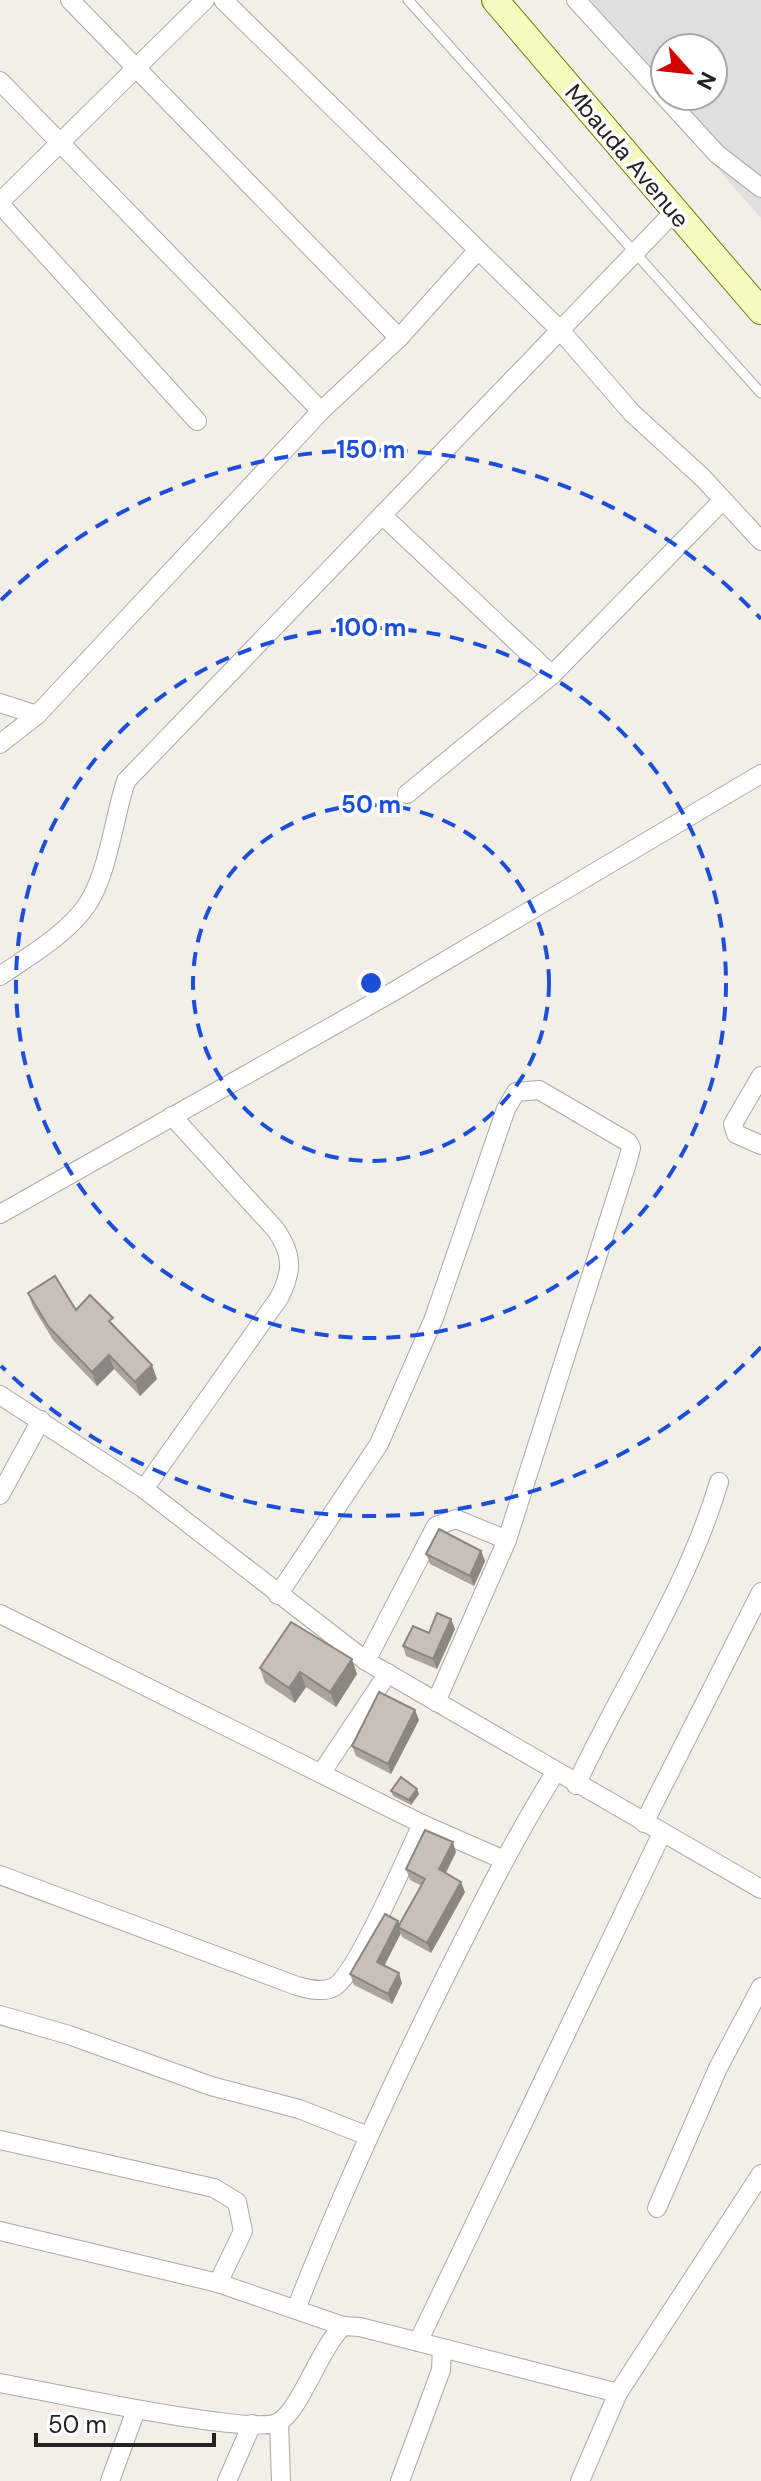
<svg xmlns="http://www.w3.org/2000/svg" width="761" height="2481" viewBox="0 0 761 2481" font-family="'DM Sans',sans-serif">
<style>
.residential{fill:#e0dfdf;fill-rule:evenodd}
.lines{fill:none;stroke-linecap:round;stroke-linejoin:round}
.lane-casing{stroke:#a9a9a9;stroke-width:11}
.street-casing{stroke:#a9a9a9;stroke-width:20}
.secondary-casing{stroke:#707d05;stroke-width:28}
.lane{stroke:#fff;stroke-width:9}
.street{stroke:#fff;stroke-width:18}
.secondary{stroke:#f7fabf;stroke-width:26}
.wall{fill:#aba49e}
.shaded-wall{fill:#8b8681}
.building{fill:#c7bfb8;stroke:#8b8681;stroke-width:2}
.ring{fill:none;stroke:#1d4ed8;stroke-width:4;stroke-dasharray:14 10}
.labels{text-anchor:middle;stroke-width:7;stroke-linejoin:round;paint-order:stroke}
.street-label{font-size:24px;fill:#222;stroke:#fff}
.centre{fill:#1d4ed8;stroke:#fff;stroke-width:4}
.ring-label{font-size:24px;text-anchor:middle;font-weight:bold;fill:#1d4ed8;stroke:#fff;stroke-width:7;stroke-linejoin:round;paint-order:stroke}
</style>
<rect width="100%" height="100%" fill="#f2efe9"/>
<!-- residential -->
<path class="residential" d="M 569,0 L 761,0 L 761,218 ZM 665,48 L 713,48 L 713,96 L 665,96 Z"/>
<g class="lines">
<!-- lane casing -->
<g class="lane-casing">
<path id="lane" d="M 408,0 L 761,393"/>
</g>
<!-- street casing -->
<g class="street-casing">
<g id="street">
<path d="M 70,0 L 399,338"/>
<path d="M 223,0 L 560,330 L 632,413 L 703,478 L 761,541"/>
<path d="M 576,0 L 717,154 L 761,188"/>
<path d="M 0,81 L 321,411"/>
<path d="M 0,202 L 205,0"/>
<path d="M 0,204 L 197,421"/>
<path d="M 382,515 L 552,675"/>
<path d="M 0,703 L 37,715"/>
<path d="M 0,744 L 37,715 L 321,411 L 399,338 L 478,250"/>
<path d="M 407,794 L 552,675 L 723,500"/>
<path d="M 0,976 C 29,956 66,935 87,905 C 108,874 114,817 126,781 L 674,212"/>
<path d="M 761,1076 L 733,1124 L 736,1134 L 761,1145"/>
<path d="M 0,1214 L 391,993 L 761,774"/>
<path d="M 0,1395 L 144,1489 L 366,1661 L 761,1889"/>
<path d="M 144,1489 L 279,1298 C 293,1271 293,1255 276,1230 L 172,1116"/>
<path d="M 0,1495 L 41,1420"/>
<path d="M 278,1595 L 379,1444 L 434,1318 L 506,1109 L 516,1092 L 539,1090 L 628,1142 L 631,1148 L 627,1163 L 507,1540 L 436,1702"/>
<path d="M 0,1614 L 422,1824 L 504,1860"/>
<path d="M 366,1661 L 436,1526 L 456,1519 L 507,1540"/>
<path d="M 322,1772 L 388,1673"/>
<path d="M 576,1785 C 623,1684 687,1590 719,1482"/>
<path d="M 644,1823 L 761,1592"/>
<path d="M 0,1875 L 297,1986 C 308,1989 323,1993 334,1987 C 357,1975 408,1853 422,1824"/>
<path d="M 0,2015 L 69,2035 L 211,2086 L 299,2109 L 368,2136"/>
<path d="M 0,2140 L 214,2188 L 237,2202 L 243,2231 L 218,2283"/>
<path d="M 657,2208 L 718,2068 L 761,1987"/>
<path d="M 0,2231 L 218,2283 L 343,2326"/>
<path d="M 296,2309 C 341,2194 393,2081 448,1971 C 482,1903 515,1837 555,1773"/>
<path d="M 418,2342 L 662,1833"/>
<path d="M 0,2383 C 41,2390 253,2437 279,2422 C 300,2410 320,2348 343,2326 L 360,2327 L 618,2393"/>
<path d="M 279,2422 L 281,2481"/>
<path d="M 110,2481 L 136,2410"/>
<path d="M 227,2481 L 252,2424"/>
<path d="M 400,2481 L 441,2370 L 442,2349"/>
<path d="M 580,2481 L 618,2393 L 761,2174"/>
</g>
</g>
<!-- secondary casing -->
<g class="secondary-casing">
<path id="secondary" d="M 495,0 L 761,311"/>
</g>
<!-- lane -->
<use href="#lane" class="lane"/>
<!-- street -->
<use href="#street" class="street"/>
<!-- secondary -->
<use href="#secondary" class="secondary"/>
</g>
<!-- wall -->
<g class="wall">
<path d="M 28,1293 L 76,1310 L 117,1329 L 157,1379 L 140,1396 L 114,1369 L 97,1386 L 53,1340 L 33,1307 Z"/>
<path d="M 481,1551 L 485,1561 L 474,1586 L 430,1564 L 426,1554 Z"/>
<path d="M 455,1629 L 437,1669 L 406,1656 L 403,1646 L 429,1633 Z"/>
<path d="M 260,1668 L 357,1674 L 336,1707 L 306,1687 L 295,1703 L 265,1683 Z"/>
<path d="M 419,1720 L 391,1774 L 356,1756 L 352,1746 Z"/>
<path d="M 391,1791 L 419,1794 L 411,1805 L 393,1796 Z"/>
<path d="M 456,1852 L 446,1873 L 465,1892 L 431,1953 L 402,1937 L 401,1933 L 384,1966 L 402,1983 L 392,2004 L 354,1985 L 350,1974 L 400,1925 L 422,1886 L 410,1880 L 406,1869 Z"/>
</g>
<!-- shaded-wall -->
<g class="shaded-wall">
<path d="M 109,1355 L 114,1369 L 97,1386 L 92,1372 Z"/>
<path d="M 152,1365 L 157,1379 L 140,1396 L 135,1382 Z"/>
<path d="M 481,1551 L 485,1561 L 474,1586 L 470,1576 Z"/>
<path d="M 451,1619 L 455,1629 L 437,1669 L 433,1659 Z"/>
<path d="M 352,1659 L 357,1674 L 336,1707 L 330,1692 Z"/>
<path d="M 300,1672 L 306,1687 L 295,1703 L 289,1688 Z"/>
<path d="M 415,1710 L 419,1720 L 391,1774 L 388,1764 Z"/>
<path d="M 417,1789 L 419,1794 L 411,1805 L 409,1800 Z"/>
<path d="M 453,1842 L 456,1852 L 442,1880 L 439,1869 Z"/>
<path d="M 461,1882 L 465,1892 L 431,1953 L 427,1943 Z"/>
<path d="M 398,1921 L 401,1928 L 398,1927 L 401,1933 L 381,1972 L 377,1962 Z"/>
<path d="M 399,1973 L 402,1983 L 392,2004 L 388,1994 Z"/>
</g>
<!-- building -->
<g class="building">
<path d="M 55,1276 L 76,1310 L 90,1295 L 113,1318 L 109,1321 L 152,1365 L 135,1382 L 109,1355 L 92,1372 L 48,1326 L 28,1293 Z"/>
<path d="M 439,1529 L 481,1551 L 470,1576 L 426,1554 Z"/>
<path d="M 437,1613 L 451,1619 L 433,1659 L 403,1646 L 413,1626 L 429,1633 Z"/>
<path d="M 291,1622 L 352,1659 L 330,1692 L 300,1672 L 289,1688 L 260,1668 Z"/>
<path d="M 379,1692 L 415,1710 L 388,1764 L 352,1746 Z"/>
<path d="M 401,1777 L 417,1789 L 409,1800 L 391,1791 Z"/>
<path d="M 425,1830 L 453,1842 L 439,1869 L 461,1882 L 427,1943 L 398,1927 L 425,1879 L 406,1869 Z"/>
<path d="M 385,1914 L 398,1921 L 377,1962 L 399,1973 L 388,1994 L 350,1974 Z"/>
</g>
<!-- distance rings -->
<g class="ring">
<circle cx="371" cy="983" r="178"/>
<circle cx="371" cy="983" r="355"/>
<path d="M761 1347A533 533 0 0 1 1 1366M1 600A533 533 0 0 1 761 619"/>
</g>
<g class="labels">
<!-- street labels -->
<g class="street-label">
<text transform="translate(627 156) rotate(50)" y="8">Mbauda Avenue</text>
</g>
</g>
<circle cx="371" cy="983" r="12" class="centre"/>
<g class="ring-label">
<text x="371" y="458">150 m</text>
<text x="371" y="636">100 m</text>
<text x="371" y="813">50 m</text>
</g>
<!-- north arrow -->
<g transform="translate(689 72) rotate(117)"><circle r="38" fill="#ffffff" stroke="#a7a7a7" stroke-width="2"/>
<path d="M0-6L14 30L0 20L-14 30Z" fill="#d40000"/>
<text y="-12" font-size="22" font-weight="bold" text-anchor="middle" fill="#222222">N</text>
</g>
<!-- scale -->
<path d="M36 2433v12h178v-12" fill="none" stroke="#222222" stroke-width="4"/>
<text x="48" y="2433" font-size="24" fill="#222222" stroke="#ffffff" stroke-width="6" paint-order="stroke">50 m</text>
</svg>
